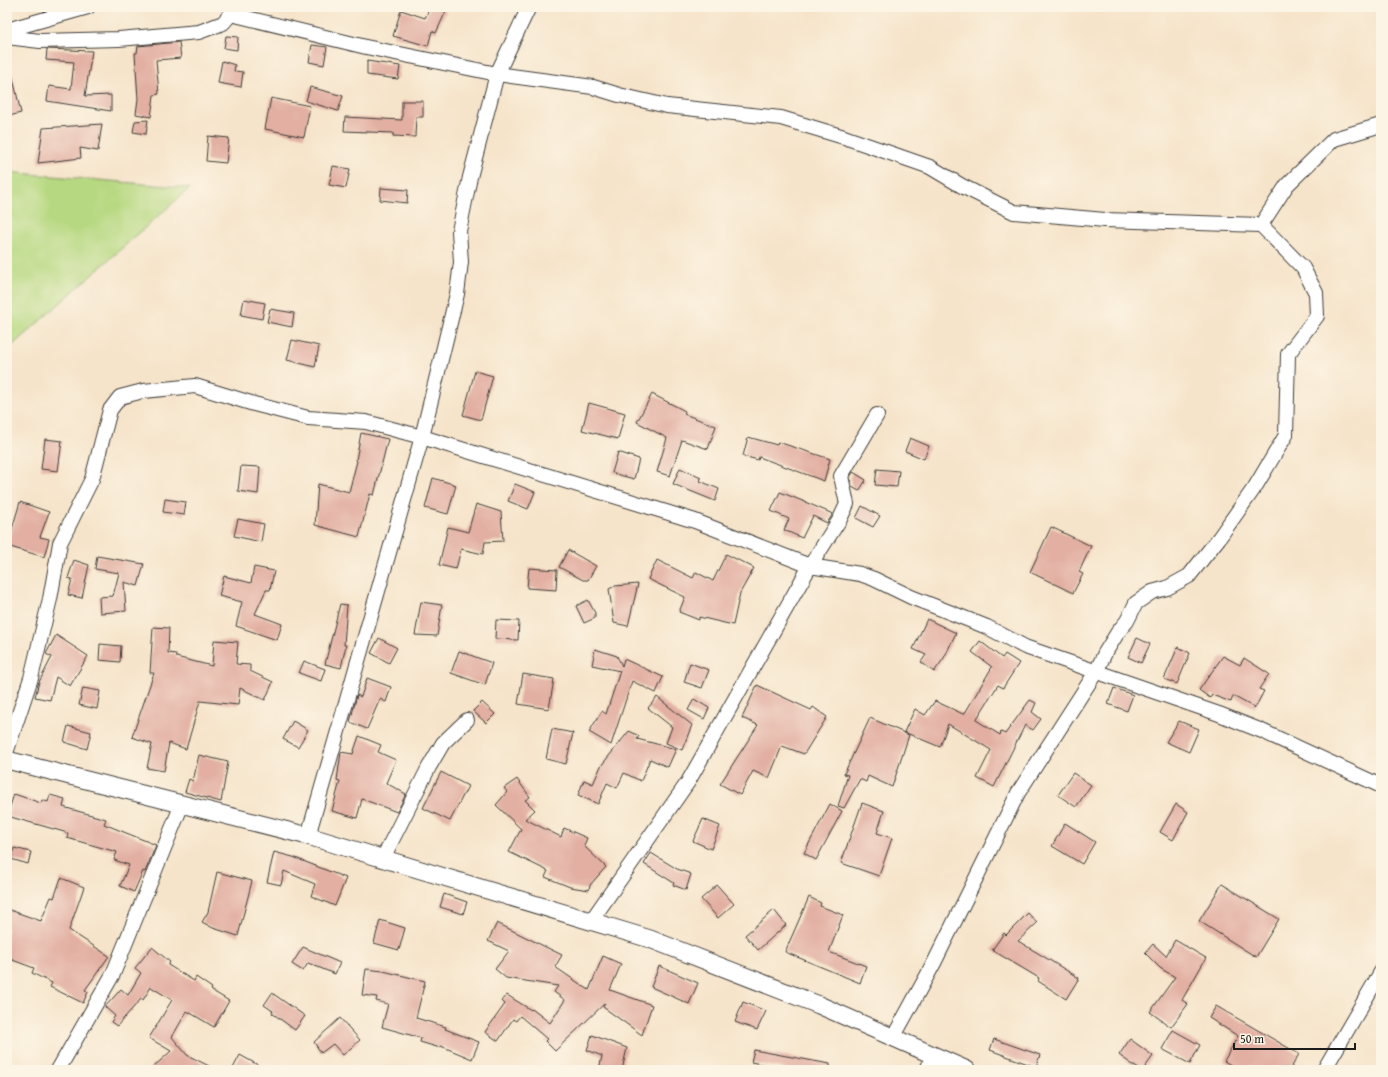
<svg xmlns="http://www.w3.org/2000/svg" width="1388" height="1077" viewBox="0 0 1388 1077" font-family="'Gentium Book Plus',serif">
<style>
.green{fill:#b6d880;stroke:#697a4e}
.building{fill:#e2afa2}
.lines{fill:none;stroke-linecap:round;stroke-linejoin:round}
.minor-casing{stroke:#3d3a36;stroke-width:16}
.tertiary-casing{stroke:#3d3a36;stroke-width:19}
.minor{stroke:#fff;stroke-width:14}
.tertiary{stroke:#fff;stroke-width:17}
</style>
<rect width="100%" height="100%" fill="#fcf5e5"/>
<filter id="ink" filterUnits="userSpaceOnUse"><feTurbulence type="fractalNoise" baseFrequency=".025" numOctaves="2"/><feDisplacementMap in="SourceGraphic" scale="8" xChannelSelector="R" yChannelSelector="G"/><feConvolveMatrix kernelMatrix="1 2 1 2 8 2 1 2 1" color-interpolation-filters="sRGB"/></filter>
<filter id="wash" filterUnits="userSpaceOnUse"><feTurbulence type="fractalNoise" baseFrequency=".012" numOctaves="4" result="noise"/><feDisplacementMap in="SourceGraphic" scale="16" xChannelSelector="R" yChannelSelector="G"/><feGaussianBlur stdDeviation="0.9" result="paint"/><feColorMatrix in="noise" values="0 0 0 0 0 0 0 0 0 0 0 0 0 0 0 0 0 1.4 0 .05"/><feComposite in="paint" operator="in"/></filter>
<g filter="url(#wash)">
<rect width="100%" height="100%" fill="#f6e4ca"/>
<!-- green -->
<path class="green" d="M 7,172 L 190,188 L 7,350 Z"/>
<g id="blocks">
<!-- building -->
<g class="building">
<path d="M 430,7 L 438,7 L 446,11 L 436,33 L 432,31 L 428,46 L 393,36 L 401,10 L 425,18 Z"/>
<path d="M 226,36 L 238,37 L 237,50 L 224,48 Z"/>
<path d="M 179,42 L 181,58 L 156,60 L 159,94 L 154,95 L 151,117 L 136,114 L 138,99 L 135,53 L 137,53 L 138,46 Z"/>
<path d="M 312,45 L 327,47 L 324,65 L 309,62 Z"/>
<path d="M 47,49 L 92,51 L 85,96 L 111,95 L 111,111 L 47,101 L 49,86 L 71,89 L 74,62 L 46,60 Z"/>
<path d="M 222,61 L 235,65 L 234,71 L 243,72 L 241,87 L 218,83 Z"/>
<path d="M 367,61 L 400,66 L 398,79 L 367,75 Z"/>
<path d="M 12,74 L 21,113 L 9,116 L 7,107 L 7,75 Z"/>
<path d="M 310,87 L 343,96 L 338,111 L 306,101 Z"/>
<path d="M 271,98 L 310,106 L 304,137 L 265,129 Z"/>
<path d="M 402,101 L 423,101 L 423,117 L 416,117 L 415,137 L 393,136 L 393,133 L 344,131 L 345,117 L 402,120 Z"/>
<path d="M 148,120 L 146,134 L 133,132 L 135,121 Z"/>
<path d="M 102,124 L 98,151 L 80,148 L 81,158 L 38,163 L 43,128 Z"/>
<path d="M 208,136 L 229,138 L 226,163 L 206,161 Z"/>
<path d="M 333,166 L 350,169 L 346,188 L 329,185 Z"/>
<path d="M 381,188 L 408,190 L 407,203 L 380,200 Z"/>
<path d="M 244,299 L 265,303 L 262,319 L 241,315 Z"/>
<path d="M 270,309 L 294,313 L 292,327 L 267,322 Z"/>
<path d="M 292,340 L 319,346 L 315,367 L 287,360 Z"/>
<path d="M 475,371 L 493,376 L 481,420 L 463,415 Z"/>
<path d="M 652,394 L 685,411 L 684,414 L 716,426 L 708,449 L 682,440 L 670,476 L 657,472 L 667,438 L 637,422 Z"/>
<path d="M 589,403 L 625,413 L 618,439 L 582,430 Z"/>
<path d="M 361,433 L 388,439 L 374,495 L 370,494 L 359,537 L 315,525 L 318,484 L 349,492 L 357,461 L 356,460 Z"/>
<path d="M 748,437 L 777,445 L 778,442 L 830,459 L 824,481 L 759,457 L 758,460 L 743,456 Z"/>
<path d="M 910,438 L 929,446 L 924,459 L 905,451 Z"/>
<path d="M 45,439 L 62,441 L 58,471 L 41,469 Z"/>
<path d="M 618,452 L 639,459 L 634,479 L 612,473 Z"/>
<path d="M 241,466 L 260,467 L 258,494 L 238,491 Z"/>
<path d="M 680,468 L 701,478 L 700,481 L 719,489 L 715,501 L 673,484 Z"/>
<path d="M 877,469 L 899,471 L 897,487 L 875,485 Z"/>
<path d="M 853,472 L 866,480 L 859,491 L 852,487 L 850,477 Z"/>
<path d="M 433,478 L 456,485 L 448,514 L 425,508 Z"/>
<path d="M 515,484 L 535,492 L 528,509 L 508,501 Z"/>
<path d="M 780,492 L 805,502 L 833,514 L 827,523 L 813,516 L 802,538 L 784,530 L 789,519 L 771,511 Z"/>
<path d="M 165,499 L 186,502 L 184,515 L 163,512 Z"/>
<path d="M 20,502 L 49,512 L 40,537 L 49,539 L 44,557 L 7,546 Z"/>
<path d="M 476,504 L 501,512 L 503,541 L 485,542 L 483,554 L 461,549 L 456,569 L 439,565 L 448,527 L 468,532 Z"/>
<path d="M 862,506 L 880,516 L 873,527 L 856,518 Z"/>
<path d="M 238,519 L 264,524 L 261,542 L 234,536 Z"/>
<path d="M 1051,527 L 1091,546 L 1079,572 L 1083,574 L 1073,593 L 1030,572 Z"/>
<path d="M 568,550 L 596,566 L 588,580 L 583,580 L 559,567 Z"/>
<path d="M 726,554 L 754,568 L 740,593 L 733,625 L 699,617 L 699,620 L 679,612 L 685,597 L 648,579 L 657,560 L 693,578 L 696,572 L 713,581 Z"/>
<path d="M 97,556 L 144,564 L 138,586 L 124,582 L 126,611 L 100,613 L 99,597 L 113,596 L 119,573 L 95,569 Z"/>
<path d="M 74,560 L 89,565 L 82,598 L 68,595 L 72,579 L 68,578 Z"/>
<path d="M 254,567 L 274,571 L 270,590 L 266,590 L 255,614 L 282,624 L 277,640 L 236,626 L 242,602 L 219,596 L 224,576 L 251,583 Z"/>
<path d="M 529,568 L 557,570 L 556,590 L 527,588 Z"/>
<path d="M 638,584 L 628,626 L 614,623 L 609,589 L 615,586 Z"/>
<path d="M 588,600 L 595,613 L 595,618 L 584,623 L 576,606 Z"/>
<path d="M 421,602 L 442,605 L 437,636 L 415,635 Z"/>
<path d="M 340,604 L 347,605 L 344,645 L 346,645 L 341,668 L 325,664 Z"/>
<path d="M 927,619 L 956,633 L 944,658 L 934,672 L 921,662 L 926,655 L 913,649 Z"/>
<path d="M 496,620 L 519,621 L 518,640 L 495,639 Z"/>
<path d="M 153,627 L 169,628 L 168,653 L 176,654 L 176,657 L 212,666 L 214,640 L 238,642 L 236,664 L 250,665 L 250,671 L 273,682 L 265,700 L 240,688 L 238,705 L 200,701 L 186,749 L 169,743 L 164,771 L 147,768 L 152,744 L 132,737 L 154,673 L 150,673 Z"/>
<path d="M 56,635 L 88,656 L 70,686 L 56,677 L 50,700 L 35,697 L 39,682 L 52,657 L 46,654 Z"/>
<path d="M 379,638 L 397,648 L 389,663 L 371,653 Z"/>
<path d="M 1137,638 L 1150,644 L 1141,663 L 1128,657 Z"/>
<path d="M 980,641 L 1002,658 L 1005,654 L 1019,663 L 1003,688 L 998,685 L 976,720 L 1000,735 L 1001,732 L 1005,734 L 1030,700 L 1036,703 L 1032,712 L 1041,719 L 1033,730 L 1025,725 L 994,787 L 977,778 L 991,750 L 948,724 L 940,747 L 904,732 L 915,709 L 925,715 L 935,701 L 963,714 L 965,713 L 992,667 L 972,652 Z"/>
<path d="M 100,644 L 121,646 L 120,662 L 99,660 Z"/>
<path d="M 1178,647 L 1190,653 L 1177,684 L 1164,679 Z"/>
<path d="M 595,649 L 617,656 L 622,666 L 624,659 L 663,677 L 656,693 L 632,681 L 611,745 L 589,732 L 602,711 L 606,714 L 620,671 L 592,665 Z"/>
<path d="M 459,651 L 492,663 L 485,685 L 451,673 Z"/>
<path d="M 1223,656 L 1240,665 L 1244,658 L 1269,674 L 1259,689 L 1264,691 L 1255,708 L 1233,696 L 1231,702 L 1212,695 L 1210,698 L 1199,690 Z"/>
<path d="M 304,661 L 325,669 L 321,681 L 299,673 Z"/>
<path d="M 690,663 L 709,670 L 702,688 L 684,682 Z"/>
<path d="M 523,674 L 554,679 L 549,709 L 518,704 Z"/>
<path d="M 367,678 L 391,687 L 386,702 L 380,699 L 367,729 L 350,722 L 357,695 L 361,697 Z"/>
<path d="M 757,685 L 811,710 L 813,707 L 827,717 L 804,754 L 782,746 L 769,778 L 753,771 L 740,795 L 720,784 L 758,725 L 742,718 Z"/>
<path d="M 83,688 L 100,691 L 97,709 L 79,705 Z"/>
<path d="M 1114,688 L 1133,695 L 1127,711 L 1108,704 Z"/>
<path d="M 657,697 L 692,725 L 682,750 L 666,743 L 672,727 L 648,708 Z"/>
<path d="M 694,699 L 709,708 L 704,719 L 688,710 Z"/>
<path d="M 482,702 L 495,714 L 486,723 L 473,711 Z"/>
<path d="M 870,718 L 909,735 L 892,787 L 868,776 L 866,782 L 860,779 L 844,808 L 838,806 L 848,775 L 844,774 Z"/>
<path d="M 293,721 L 308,730 L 298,747 L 283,739 Z"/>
<path d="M 1179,721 L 1199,729 L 1189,752 L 1166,742 Z"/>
<path d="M 68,726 L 91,732 L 87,749 L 64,742 Z"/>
<path d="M 552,729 L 573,733 L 566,764 L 546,759 Z"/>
<path d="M 629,731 L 639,736 L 637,739 L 676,749 L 668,767 L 650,759 L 641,781 L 624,773 L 617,788 L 607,783 L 598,804 L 578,795 L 584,780 L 593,784 L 601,766 Z"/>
<path d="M 359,736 L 381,745 L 378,752 L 396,760 L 386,783 L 406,794 L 397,812 L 362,799 L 357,818 L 332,811 L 340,781 L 337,780 L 341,752 L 353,754 Z"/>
<path d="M 199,755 L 228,762 L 221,802 L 185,792 L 189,779 L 193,781 Z"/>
<path d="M 441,772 L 468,786 L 450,821 L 423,808 Z"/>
<path d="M 1073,773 L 1091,785 L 1076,807 L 1058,795 Z"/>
<path d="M 517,779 L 530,797 L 525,800 L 535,810 L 525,819 L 561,837 L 564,828 L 587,838 L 584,846 L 606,867 L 590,885 L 589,890 L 570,887 L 545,877 L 548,871 L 509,852 L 521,829 L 496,805 L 507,792 L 504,788 Z"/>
<path d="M 14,794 L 41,803 L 42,800 L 48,802 L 50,795 L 65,799 L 63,807 L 106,819 L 104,824 L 156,845 L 145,872 L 143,871 L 134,892 L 120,886 L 129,865 L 114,860 L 117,852 L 67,838 L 68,833 L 7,816 Z"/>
<path d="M 862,803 L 884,811 L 877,833 L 892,838 L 879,876 L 841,863 Z"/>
<path d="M 830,804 L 842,811 L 816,860 L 804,853 Z"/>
<path d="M 1176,804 L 1188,812 L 1173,840 L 1160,832 Z"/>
<path d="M 703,819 L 720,826 L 711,849 L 693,841 Z"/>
<path d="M 1065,823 L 1095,842 L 1082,864 L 1052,846 Z"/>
<path d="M 14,848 L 31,852 L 28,864 L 11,859 Z"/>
<path d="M 274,852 L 293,857 L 346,878 L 335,906 L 311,896 L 315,884 L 284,871 L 281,885 L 267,882 Z"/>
<path d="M 651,853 L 677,869 L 691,874 L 686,890 L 673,885 L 674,883 L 644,864 Z"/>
<path d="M 217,872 L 252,881 L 238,936 L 213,928 L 202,922 L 208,912 Z"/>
<path d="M 61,878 L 84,887 L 69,930 L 109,956 L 85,990 L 88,992 L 83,1003 L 50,987 L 52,983 L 32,973 L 34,968 L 7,958 L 7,909 L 41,921 L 51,897 L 54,898 Z"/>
<path d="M 1222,884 L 1279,919 L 1256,957 L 1199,921 Z"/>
<path d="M 717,885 L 734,904 L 718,918 L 701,899 Z"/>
<path d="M 444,894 L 467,902 L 463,914 L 440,907 Z"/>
<path d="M 809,897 L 821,903 L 820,906 L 843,915 L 829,952 L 866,966 L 860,983 L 785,952 Z"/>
<path d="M 774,910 L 786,925 L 758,950 L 745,935 Z"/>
<path d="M 1028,913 L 1037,923 L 1018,941 L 1079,978 L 1066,999 L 1038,981 L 1039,978 L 992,950 L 1004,933 L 1006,935 Z"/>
<path d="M 380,920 L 405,928 L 399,950 L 374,943 Z"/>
<path d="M 497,923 L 562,955 L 555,967 L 589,990 L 603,956 L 621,964 L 610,990 L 652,1005 L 642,1035 L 603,1007 L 605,1003 L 555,1051 L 545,1041 L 547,1039 L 520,1016 L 516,1021 L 513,1019 L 498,1041 L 485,1032 L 505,1004 L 502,1001 L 507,995 L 531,1010 L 532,1009 L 550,1023 L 565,1000 L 554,992 L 558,986 L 506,978 L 495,969 L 509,951 L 488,941 Z"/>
<path d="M 1175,940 L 1206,958 L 1182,1000 L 1188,1004 L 1171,1027 L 1150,1012 L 1175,977 L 1160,968 L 1145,953 L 1153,944 L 1166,956 Z"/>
<path d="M 152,947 L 170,962 L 168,965 L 194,981 L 196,977 L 212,988 L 211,990 L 229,1001 L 214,1027 L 187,1011 L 172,1037 L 187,1055 L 217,1070 L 150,1070 L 171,1051 L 149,1038 L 172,1000 L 151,987 L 143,1000 L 141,999 L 117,1026 L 111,1022 L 115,1016 L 105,1007 L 121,989 L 128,995 L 141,973 L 135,968 Z"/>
<path d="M 303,947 L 340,963 L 335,974 L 308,963 L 303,971 L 292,964 Z"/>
<path d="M 659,966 L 698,983 L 689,1004 L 651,987 Z"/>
<path d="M 366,969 L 383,971 L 425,981 L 416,1018 L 446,1027 L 445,1029 L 479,1042 L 472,1059 L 441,1046 L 440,1048 L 420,1042 L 421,1038 L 382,1027 L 388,1004 L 376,1001 L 377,997 L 362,995 Z"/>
<path d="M 272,993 L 305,1016 L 295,1030 L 272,1013 L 273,1011 L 264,1005 Z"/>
<path d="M 743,1002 L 766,1011 L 757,1030 L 735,1022 Z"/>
<path d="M 1216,1006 L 1299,1054 L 1290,1070 L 1239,1070 L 1224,1061 L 1238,1036 L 1209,1018 Z"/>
<path d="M 340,1018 L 360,1040 L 343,1055 L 333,1044 L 321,1053 L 314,1042 Z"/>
<path d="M 1173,1030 L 1200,1045 L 1190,1064 L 1162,1049 Z"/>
<path d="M 592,1035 L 627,1048 L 622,1070 L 599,1070 L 602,1056 L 587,1050 Z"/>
<path d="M 994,1039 L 1040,1055 L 1036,1067 L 990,1050 Z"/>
<path d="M 1130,1039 L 1153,1056 L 1143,1070 L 1140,1070 L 1119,1055 Z"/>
<path d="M 754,1050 L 830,1064 L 830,1070 L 790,1070 L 751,1062 Z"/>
<path d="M 240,1055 L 267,1070 L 232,1070 Z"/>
</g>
</g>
</g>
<g filter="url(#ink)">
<use href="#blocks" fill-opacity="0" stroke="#3d3a36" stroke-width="1"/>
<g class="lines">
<!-- minor casing -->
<g class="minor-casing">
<g id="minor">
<path d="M 7,30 L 88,7"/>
<path d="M 7,37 L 40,41 L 119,39 L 199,32 L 223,23 L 231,14 L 366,47 L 497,74 L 593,87 L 619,95 L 667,106 L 781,118 L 844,137 L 930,167 L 962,186 L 1014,212 L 1105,220 L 1261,225"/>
<path d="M 7,750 L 31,678 L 50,599 L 60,543 L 92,479 L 110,410 L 120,397 L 143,391 L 195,386 L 254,404 L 308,418 L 366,422 L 422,437 L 457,294 L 461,262 L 459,231 L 470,177 L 497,74 L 529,7"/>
<path d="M 308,836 L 422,437 L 695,521 L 810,566 L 860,574 L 874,579 L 911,597 L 987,627 L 1025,647 L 1219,714 L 1262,731 L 1381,786"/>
<path d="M 383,858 L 429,767 L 443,743 L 467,720"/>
<path d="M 591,921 L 688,782 L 810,566 L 840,519 L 847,504 L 841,476 L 877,415"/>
<path d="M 893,1038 L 934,963 L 1018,793 L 1096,672 L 1105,653 L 1118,632 L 1127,621 L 1136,603 L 1152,592 L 1167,588 L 1189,576 L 1219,538 L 1255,487 L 1286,435 L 1288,354 L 1317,316 L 1316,293 L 1303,268 L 1261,225 L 1287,185 L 1334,139 L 1381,125"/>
<path d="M 58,1070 L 113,974 L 182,804"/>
<path d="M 927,1070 L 933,1055"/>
<path d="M 1324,1070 L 1381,972"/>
</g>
</g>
<!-- tertiary casing -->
<g class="tertiary-casing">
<path id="tertiary" d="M 7,760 L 308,836 L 650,939 L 819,1005 L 967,1070"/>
</g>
<!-- minor -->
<use href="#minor" class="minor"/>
<!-- tertiary -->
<use href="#tertiary" class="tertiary"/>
</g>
</g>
<!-- margin -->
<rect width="1388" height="1077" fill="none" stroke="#fcf5e5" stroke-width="24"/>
<!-- scale -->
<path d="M1234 1043v6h121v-6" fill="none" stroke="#1c1c1c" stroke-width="2"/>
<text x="1240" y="1043" font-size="12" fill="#1c1c1c" stroke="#fcf5e5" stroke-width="3" paint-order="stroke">50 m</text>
</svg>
